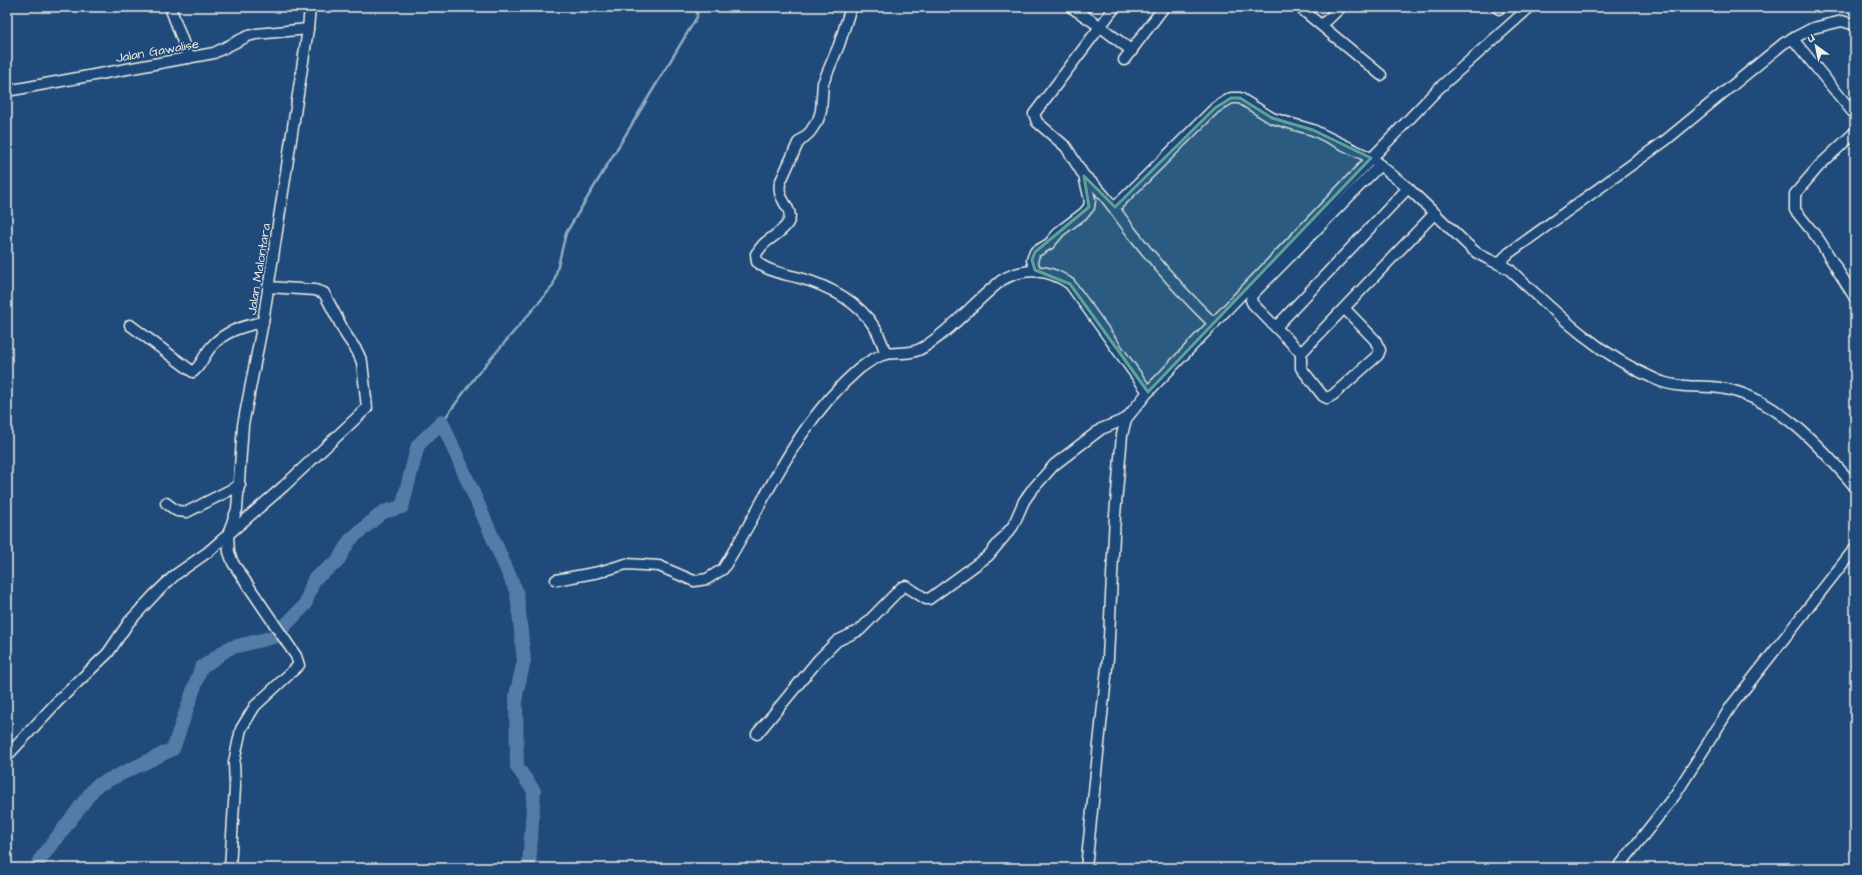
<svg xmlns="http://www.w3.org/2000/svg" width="1862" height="875" viewBox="0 0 1862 875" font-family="'Architects Daughter',sans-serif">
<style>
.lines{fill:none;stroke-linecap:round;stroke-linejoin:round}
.stream{stroke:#93aac0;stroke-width:2.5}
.river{stroke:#527ba6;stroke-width:14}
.minor-casing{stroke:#f4f1e8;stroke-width:13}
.minor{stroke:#1f4a7a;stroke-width:10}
.marked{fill:#5fa199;fill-opacity:0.2;stroke:#5fa199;stroke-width:3;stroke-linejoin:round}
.labels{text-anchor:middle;stroke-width:3.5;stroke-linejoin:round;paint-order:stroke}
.street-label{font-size:13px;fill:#f4f1e8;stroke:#1f4a7a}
</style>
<rect width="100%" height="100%" fill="#1f4a7a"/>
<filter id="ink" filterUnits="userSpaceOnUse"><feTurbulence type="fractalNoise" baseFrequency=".025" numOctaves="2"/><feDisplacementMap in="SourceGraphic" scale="8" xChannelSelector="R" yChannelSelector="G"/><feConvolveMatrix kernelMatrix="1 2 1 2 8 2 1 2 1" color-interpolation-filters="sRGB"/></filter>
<g filter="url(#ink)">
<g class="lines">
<!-- stream -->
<path class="stream" d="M 442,422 L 476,376 L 553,286 L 566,233 L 697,17 L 697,7"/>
<!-- river -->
<path class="river" d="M 37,868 L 39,861 L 96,786 L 173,749 L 201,668 L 229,648 L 274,637 L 305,605 L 314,579 L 337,562 L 350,540 L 383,512 L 402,507 L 418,445 L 442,422 L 517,593 L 524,661 L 516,695 L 517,767 L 534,791 L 529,868"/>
<!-- minor casing -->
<g class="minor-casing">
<g id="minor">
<path d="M 170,7 L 189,58"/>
<path d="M 851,7 L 839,45 L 823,83 L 821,111 L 818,120 L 810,132 L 798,143 L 780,183 C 778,195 783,199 788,209 C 796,224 776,234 766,242 C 762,245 759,250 756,254 L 757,262 C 769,272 785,274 800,278 C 829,286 859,302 875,328 C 880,336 883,346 886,354"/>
<path d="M 1071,7 L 1101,27 L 1132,51"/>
<path d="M 1299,7 L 1381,75"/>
<path d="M 1497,7 L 1499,9"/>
<path d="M 1322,25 L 1341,7"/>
<path d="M 1792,38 L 1855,115"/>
<path d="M 1124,60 L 1164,7"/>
<path d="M 7,91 L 214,53 L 248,36 L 256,34 L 308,29"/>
<path d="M 1855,132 L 1819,166 L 1795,194 L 1795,210 L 1819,240 L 1855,298"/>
<path d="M 1084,176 C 1105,192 1117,214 1133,234 C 1158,266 1185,296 1214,324"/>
<path d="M 1115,207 L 1215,108 L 1231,98 L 1240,98 L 1272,118 L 1313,130 L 1371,158 L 1408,188 L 1473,250 C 1484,259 1498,262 1510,270 C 1555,312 1597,354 1655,379 C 1676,389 1698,385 1720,388 C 1775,396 1821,447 1855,487"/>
<path d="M 1499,263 L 1509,253 L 1666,140 L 1784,43 L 1813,28 L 1842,21 L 1855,25"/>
<path d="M 1035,270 L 1032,260 L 1035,252 L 1049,244 L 1060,231 L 1084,213 L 1089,207 L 1090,200 L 1084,176 L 1066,147 L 1037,122 L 1034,114 L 1115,7"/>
<path d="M 1344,308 L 1375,340 L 1380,350 L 1378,355 L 1333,395 L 1327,398 L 1323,396 L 1301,368 L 1301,353 L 1435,213"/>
<path d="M 130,325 L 193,372 C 201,366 204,355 211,347 C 224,331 244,326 263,322"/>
<path d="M 1276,327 L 1408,188"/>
<path d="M 1301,353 L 1253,304 L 1251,300 L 1252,295 L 1380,165"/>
<path d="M 166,503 L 177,511 L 187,512 L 240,485"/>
<path d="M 556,580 L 599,572 L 626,564 L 659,566 L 694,581 L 707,579 L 723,569 C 766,500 796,423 859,369 C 867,363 876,356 886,354 C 899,352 912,355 924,347 C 953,329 975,301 1002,280 C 1024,267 1050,269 1070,284 L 1148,392"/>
<path d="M 757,734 L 819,659 L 837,641 L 860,630 L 902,587 L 906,586 L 926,599 L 929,599 L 988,556 L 1013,526 L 1024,501 L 1031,491 L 1054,465 L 1101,429 L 1126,419"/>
<path d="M 7,756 L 57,702 L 108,653 L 129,622 L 155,594 L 175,575 L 208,552 L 284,486 L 367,408 L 362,362 L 357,351 L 346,335 L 324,293 L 315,290 L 268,287"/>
<path d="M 230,868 L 235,787 L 234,762 L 241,729 L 255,706 L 299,665 L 296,656 L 233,563 L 229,552 L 228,534 L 237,509 L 243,425 L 263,322 L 308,29 L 310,7"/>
<path d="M 1086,868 L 1108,658 L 1115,515 L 1122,435 L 1126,419 L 1148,392 L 1438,89 L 1530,7"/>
<path d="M 1618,868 L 1675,795 L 1732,705 L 1855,548"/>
</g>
</g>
<!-- minor -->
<use href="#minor" class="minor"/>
</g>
</g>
<!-- marked area -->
<path class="marked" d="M 1231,98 L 1240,98 L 1272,118 L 1313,130 L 1371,158 L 1148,392 L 1070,284 L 1035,270 L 1032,260 L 1035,252 L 1089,207 L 1084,176 L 1115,207 L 1215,108 Z"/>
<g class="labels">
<!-- street labels -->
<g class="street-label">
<text transform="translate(157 50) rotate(-10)" y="5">Jalan Gawalise</text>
<text transform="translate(258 269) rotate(-81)" y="5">Jalan Malontara</text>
</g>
</g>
<!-- margin -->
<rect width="1862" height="875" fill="none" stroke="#1f4a7a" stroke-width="24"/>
<rect x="12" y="12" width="1838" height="851" fill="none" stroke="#f4f1e8" stroke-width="1.5" filter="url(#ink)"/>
<!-- north arrow -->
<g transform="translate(1816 46) rotate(327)" stroke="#1f4a7a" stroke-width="3" paint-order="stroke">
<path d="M0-3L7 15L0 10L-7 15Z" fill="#f4f1e8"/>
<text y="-6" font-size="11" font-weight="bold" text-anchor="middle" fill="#f4f1e8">U</text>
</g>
</svg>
